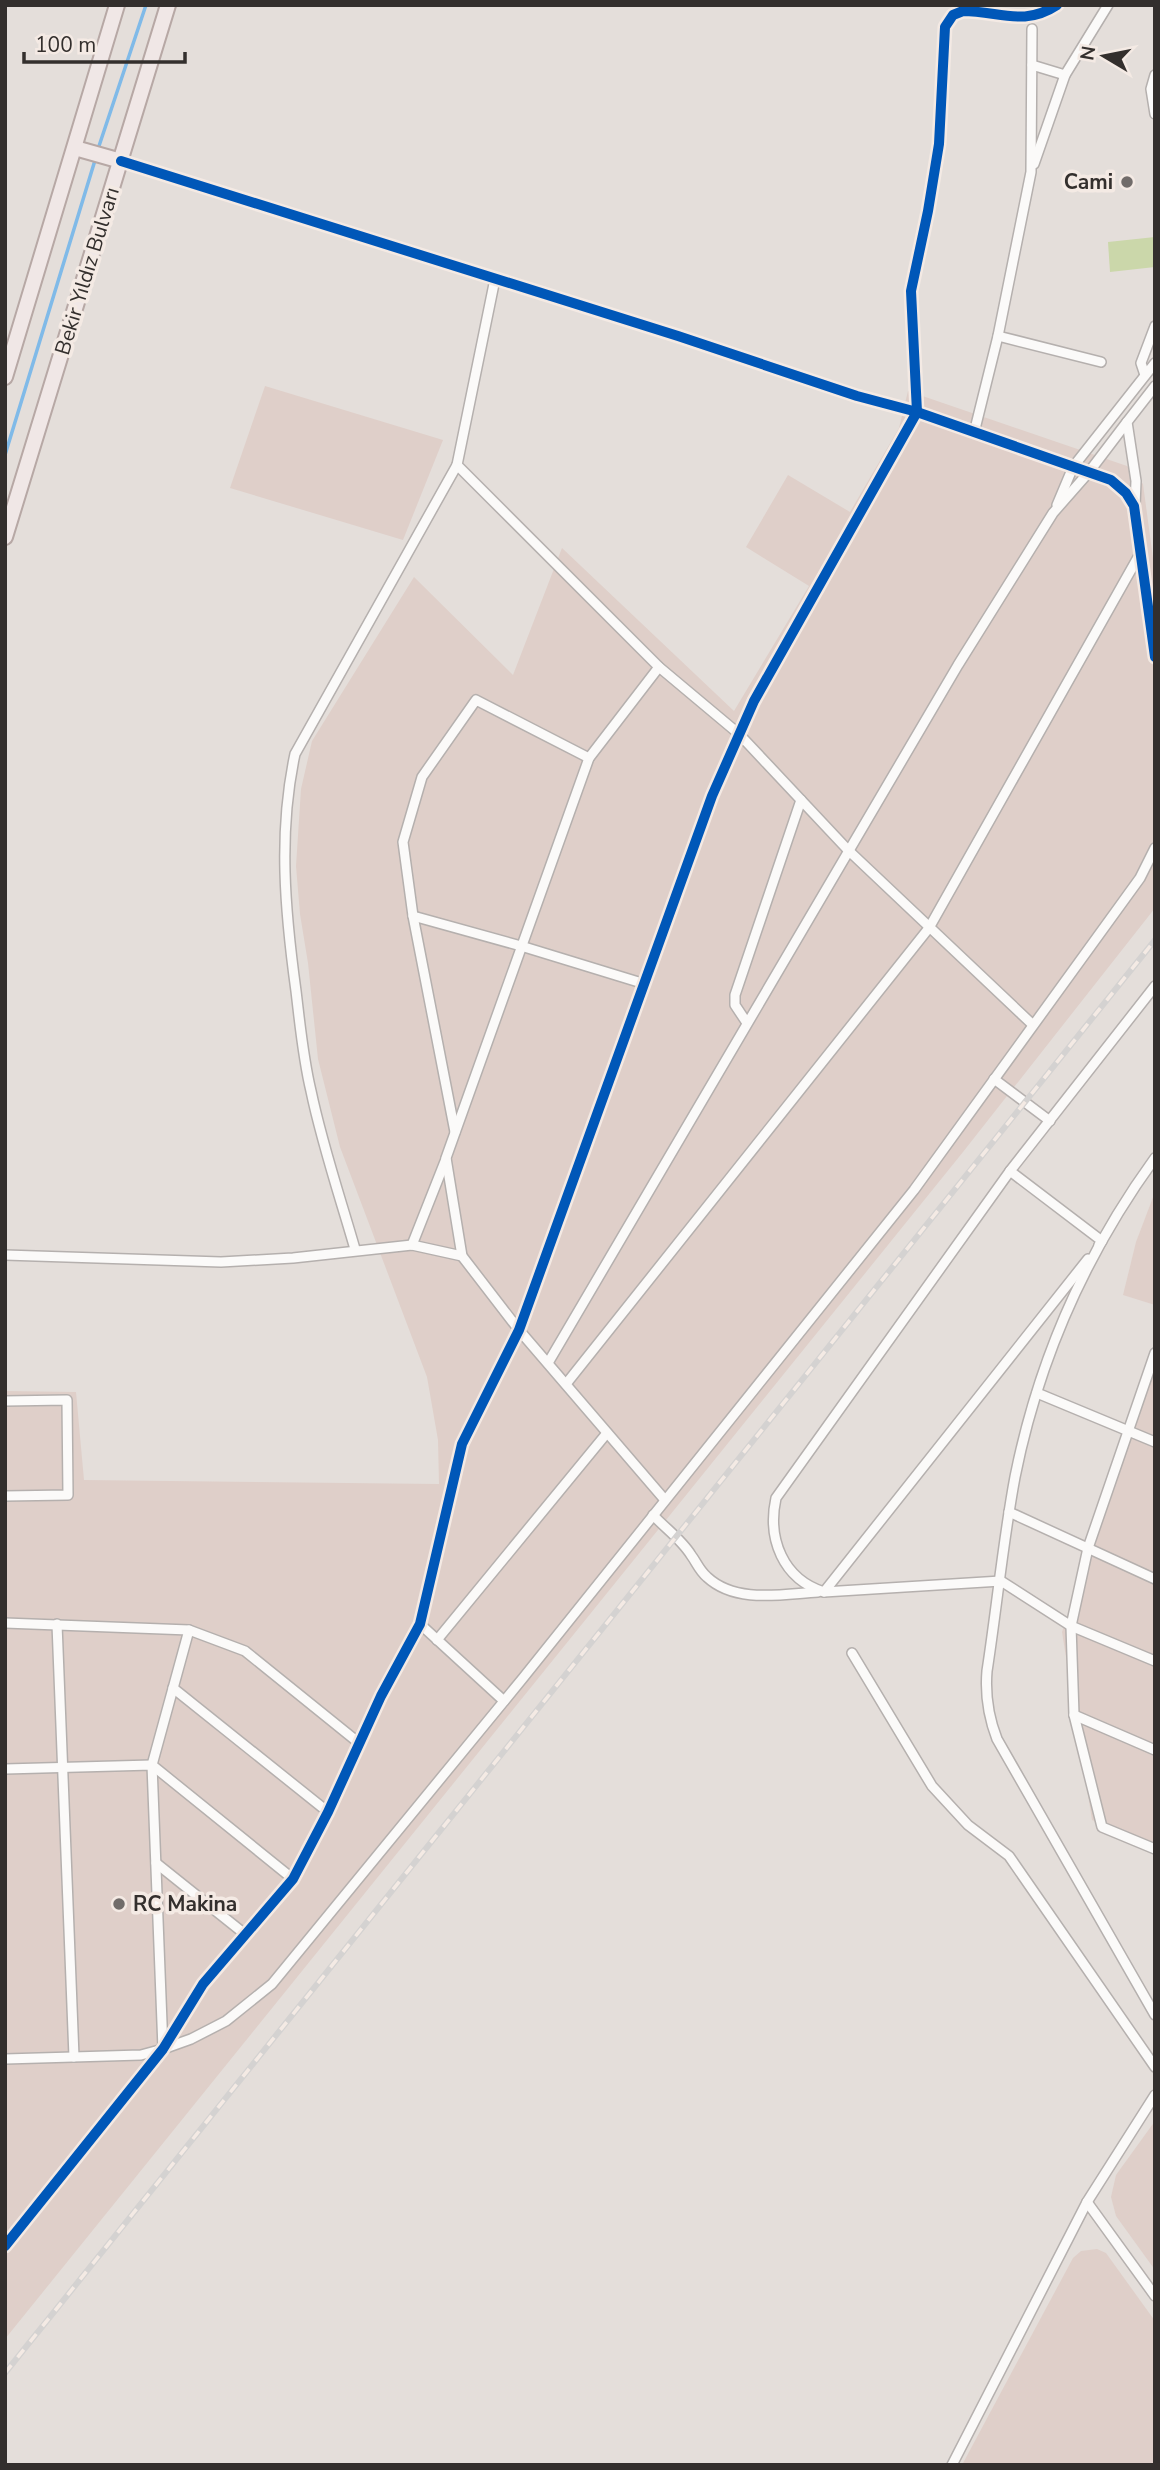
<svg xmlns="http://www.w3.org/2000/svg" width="1160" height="2470" viewBox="0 0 1160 2470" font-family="'Nunito Sans',sans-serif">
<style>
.industrial{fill:#dfcfc9}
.green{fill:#cbd7aa}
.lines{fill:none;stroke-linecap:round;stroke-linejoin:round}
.stream{stroke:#80bae8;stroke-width:3.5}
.minor-casing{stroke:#b5b0ae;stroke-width:12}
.primary-casing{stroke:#b7a8a5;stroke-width:18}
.minor{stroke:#fbfaf9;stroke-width:9}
.primary{stroke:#f0e7e6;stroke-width:14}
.rail-casing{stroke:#d4d2d1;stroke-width:6}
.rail{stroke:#f4eae4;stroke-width:3.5;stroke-dasharray:10;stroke-linecap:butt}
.cycleway-casing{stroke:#f4eae4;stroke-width:15}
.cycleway{stroke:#0057b8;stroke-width:10}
.poi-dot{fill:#716c6a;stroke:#f4eae4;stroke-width:2.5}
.labels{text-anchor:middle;stroke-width:7;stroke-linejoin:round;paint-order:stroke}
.poi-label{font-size:21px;font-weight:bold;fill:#332f2d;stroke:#f4eae4;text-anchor:end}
.street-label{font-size:21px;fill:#332f2d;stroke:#f4eae4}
</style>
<rect width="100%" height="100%" fill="#e4deda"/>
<!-- industrial -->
<g class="industrial">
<path d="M 265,386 L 443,440 L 403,540 L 230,488 Z"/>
<path d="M 908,391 L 1127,466 L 1143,484 L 1155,573 L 1155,908 L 963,1152 L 5,2339 L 5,1391 L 76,1392 L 84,1480 L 439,1484 L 438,1440 L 427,1377 L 340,1147 L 318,1059 L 308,963 L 300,914 L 296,866 L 301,789 L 312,741 L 414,577 L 513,675 L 562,548 L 734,711 L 809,586 L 746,547 L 788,475 L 850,512 L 899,428 Z"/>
<path d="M 1155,1192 L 1155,1305 L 1123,1295 L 1136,1242 Z"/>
<path d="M 1155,1364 L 1155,1851 L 1092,1820 L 1062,1632 Z"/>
<path d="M 1155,2121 L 1155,2270 L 1116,2216 L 1111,2197 L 1116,2175 Z"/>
<path d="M 1097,2249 L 1106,2253 L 1155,2321 L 1155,2465 L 962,2465 L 1073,2258 L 1081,2251 Z"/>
</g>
<!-- green -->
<path class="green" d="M 1155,237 L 1155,267 L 1110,272 L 1108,242 Z"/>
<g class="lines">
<!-- stream -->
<g class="stream">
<path d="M 98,149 L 146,5"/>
<path d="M 5,455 L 96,157"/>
</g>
<!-- minor casing -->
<g class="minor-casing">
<g id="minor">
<path d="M 1032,65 L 1065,75"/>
<path d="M 1155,75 L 1151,89 L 1155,114"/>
<path d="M 121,161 L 678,336 L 857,396 L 917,412 L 1111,480 L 1126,493 L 1134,506 L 1155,657"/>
<path d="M 1034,164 L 1065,75 L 1108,5"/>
<path d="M 495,279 L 457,465 L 659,667 L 739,734 L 848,850 L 1033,1025"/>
<path d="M 998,336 L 1101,362"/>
<path d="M 1145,375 L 1141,363 L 1155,326"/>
<path d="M 974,433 L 998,336 L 1031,172 L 1032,29"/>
<path d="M 1057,505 L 1073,467 L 1155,363"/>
<path d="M 1135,506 L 1136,481 L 1127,422 L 1155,386"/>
<path d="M 659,667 L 589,758 L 446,1158 L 462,1256 L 519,1330 L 665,1500"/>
<path d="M 413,916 L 521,946 L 645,984"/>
<path d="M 1155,986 L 1010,1171 L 776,1498 C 767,1539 783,1579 824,1592 L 1001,1581 L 1071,1626 L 1155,1661"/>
<path d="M 747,1023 L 735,1005 L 735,995 L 801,800"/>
<path d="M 994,1079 L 1050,1121"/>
<path d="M 455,1132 L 413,916 L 403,842 L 422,777 L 476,700 L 589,758"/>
<path d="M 1155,1158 C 1086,1253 1038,1362 1015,1477 C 1003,1541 997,1606 987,1671 C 985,1695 988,1716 997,1739 L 1155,2015"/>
<path d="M 1010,1171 L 1102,1241 L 1099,1245"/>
<path d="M 412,1245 L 446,1159"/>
<path d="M 355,1249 C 340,1197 322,1144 311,1091 C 303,1058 300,1024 296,991 C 285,911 278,833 295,754 L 457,465"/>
<path d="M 5,1255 L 221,1262 L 293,1258 L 412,1245 L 462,1256"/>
<path d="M 1155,1353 L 1088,1548 L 1071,1626 L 1074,1715 L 1102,1827 L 1155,1849"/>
<path d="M 548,1363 L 958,665 L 1053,513 L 1089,472 L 1127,422"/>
<path d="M 566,1384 L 929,928 L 1141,552"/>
<path d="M 1037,1393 L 1155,1442"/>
<path d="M 5,1401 L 67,1400 L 68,1495 L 5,1496"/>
<path d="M 1009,1512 L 1155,1579"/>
<path d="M 653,1515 C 665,1528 682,1540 691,1555 C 697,1563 699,1570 707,1577 C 736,1604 782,1594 818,1592"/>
<path d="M 824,1592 L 1088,1259"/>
<path d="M 5,1623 L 189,1630 L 245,1651 L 359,1743"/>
<path d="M 57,1624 L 74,2057"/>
<path d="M 420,1624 L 504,1701"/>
<path d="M 437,1640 L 607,1433"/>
<path d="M 852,1653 L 932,1786 L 968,1825 L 1009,1856 L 1155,2067"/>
<path d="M 173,1688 L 328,1812"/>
<path d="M 1074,1715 L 1155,1750"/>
<path d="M 5,1769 L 152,1765 L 293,1879"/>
<path d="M 156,1863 L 246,1935"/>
<path d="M 163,2049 L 152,1765 L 189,1630"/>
<path d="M 5,2059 L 141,2055 L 163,2049 L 191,2039 L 226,2021 L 272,1984 L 523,1678 L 914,1190 L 1140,878 L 1155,848"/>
<path d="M 1087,2202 L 1155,2296"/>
<path d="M 5,2246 L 163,2049 L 203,1984 L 293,1879 L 328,1812 L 381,1696 L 420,1624 L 462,1444 L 519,1330 L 712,796 L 754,701 L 917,412 L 911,291 L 928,211 L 939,144 L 945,27 L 953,15 L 963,11 C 999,11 1024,27 1057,5"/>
<path d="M 952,2465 L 1087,2202 L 1155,2095"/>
</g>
</g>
<!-- primary casing -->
<g class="primary-casing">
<g id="primary">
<path d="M 75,148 L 121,161"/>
<path d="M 5,377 L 117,5"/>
<path d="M 5,537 L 168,5"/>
</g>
</g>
<!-- minor -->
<use href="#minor" class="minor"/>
<!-- primary -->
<use href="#primary" class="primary"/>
<!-- rail casing -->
<g class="rail-casing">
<path id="rail" d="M 5,2373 L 1155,940"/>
</g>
<!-- rail -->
<use href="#rail" class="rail"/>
<!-- cycleway casing -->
<g class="cycleway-casing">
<g id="cycleway">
<path d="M 121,161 L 678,336 L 857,396 L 917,412 L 1111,480 L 1126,493 L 1134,506 L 1155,657"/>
<path d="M 5,2246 L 163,2049 L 203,1984 L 293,1879 L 328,1812 L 381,1696 L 420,1624 L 462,1444 L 519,1330 L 712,796 L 754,701 L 917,412 L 911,291 L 928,211 L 939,144 L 945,27 L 953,15 L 963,11 C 999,11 1024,27 1057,5"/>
</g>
</g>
<!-- cycleway -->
<use href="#cycleway" class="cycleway"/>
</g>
<!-- markers -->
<g class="poi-dot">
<circle cx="1127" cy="182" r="7"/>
<circle cx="119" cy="1904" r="7"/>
</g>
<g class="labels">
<!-- poi labels -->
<g class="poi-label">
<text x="1113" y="189">Cami</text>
<text x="133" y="1911" text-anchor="start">RC Makina</text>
</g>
<!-- street labels -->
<g class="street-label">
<text transform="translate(87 271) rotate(-73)" y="7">Bekir Yıldız Bulvarı</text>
</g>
</g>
<!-- border -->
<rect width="1160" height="2470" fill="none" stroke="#332f2d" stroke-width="14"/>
<!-- north arrow -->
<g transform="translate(1104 56) rotate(280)" stroke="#f4eae4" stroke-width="5" paint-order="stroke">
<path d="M0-5L12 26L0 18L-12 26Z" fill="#332f2d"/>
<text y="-10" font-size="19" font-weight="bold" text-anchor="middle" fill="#332f2d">N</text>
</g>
<!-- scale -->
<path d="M24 52v10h161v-10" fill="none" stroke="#332f2d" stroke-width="3.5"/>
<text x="35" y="52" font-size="21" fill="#332f2d" stroke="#f4eae4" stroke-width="5" paint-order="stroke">100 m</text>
</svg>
